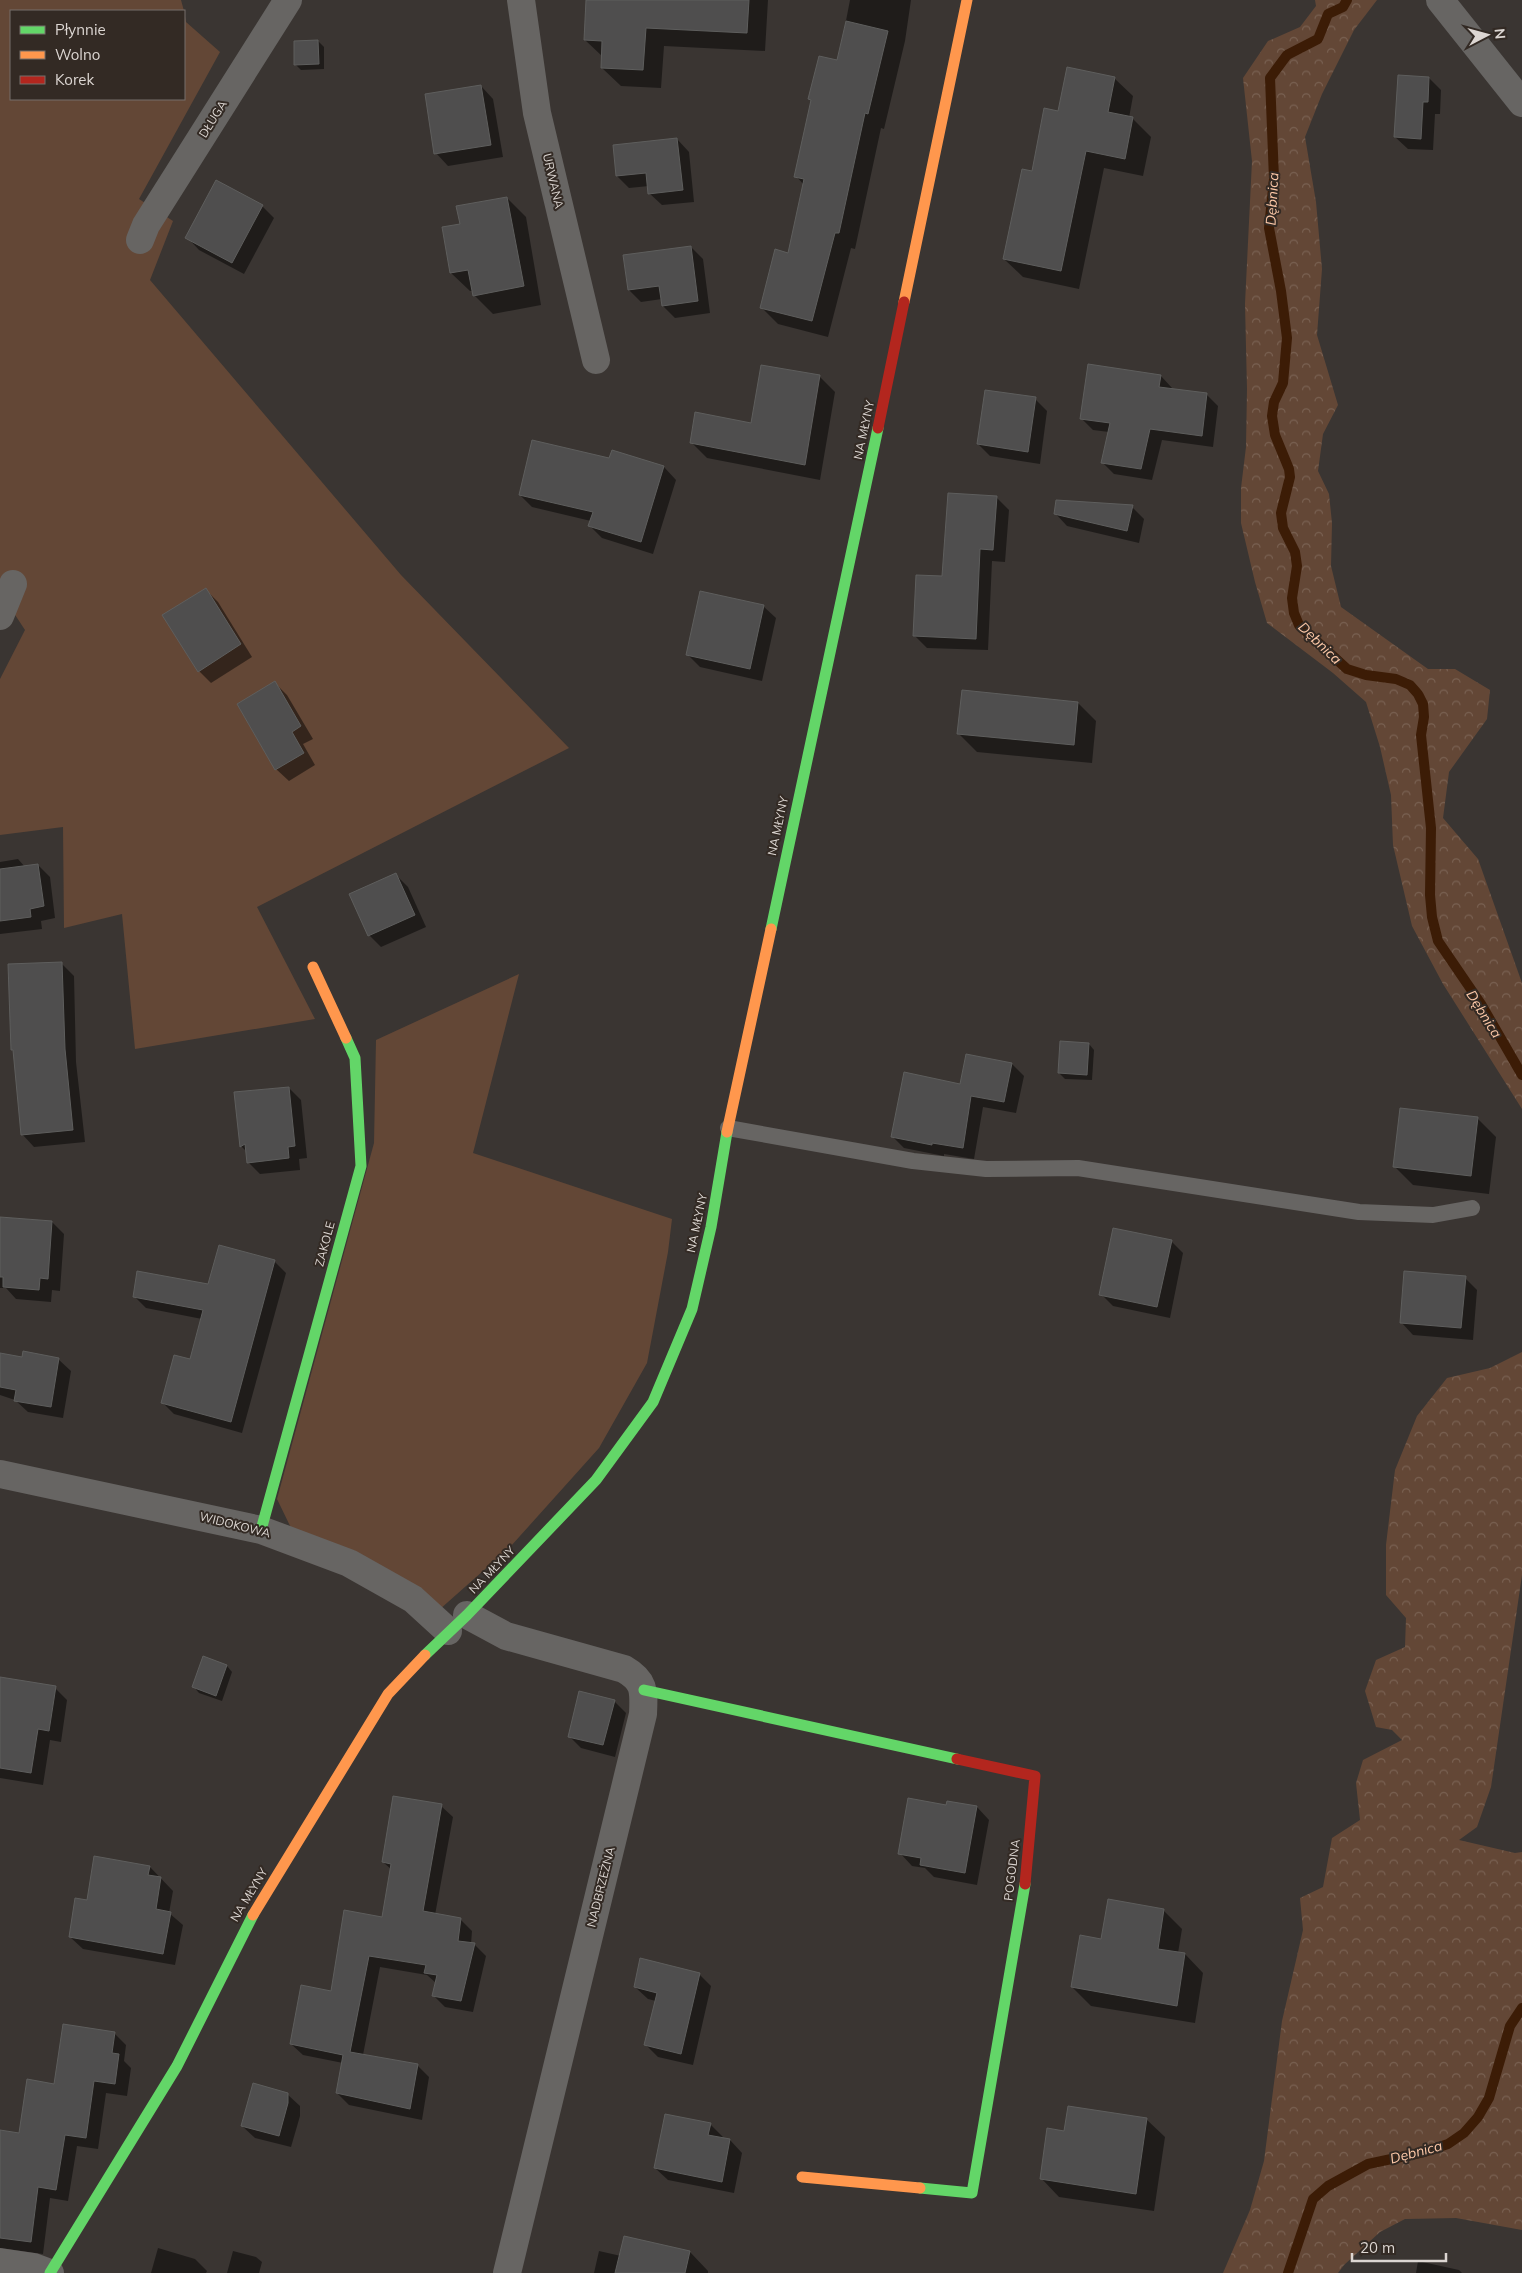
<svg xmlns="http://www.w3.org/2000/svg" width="1522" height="2273" viewBox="0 0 1522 2273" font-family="Mulish,sans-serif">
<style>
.grass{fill:#634736}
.forest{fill:url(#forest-crowns)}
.shadow{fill:#0007}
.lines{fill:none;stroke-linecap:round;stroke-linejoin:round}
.stream{stroke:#3c1c06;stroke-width:10}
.building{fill:#4f4e4e;stroke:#5e5e5d}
.lane{stroke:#676563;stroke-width:16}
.street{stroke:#676563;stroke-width:28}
.fast{stroke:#63d668;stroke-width:11}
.slow{stroke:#ff974d;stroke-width:11}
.jam{stroke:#b3261e;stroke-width:11}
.labels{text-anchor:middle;stroke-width:4;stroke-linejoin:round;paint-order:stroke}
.street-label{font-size:12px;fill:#dcd6d2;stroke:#332a24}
.water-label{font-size:14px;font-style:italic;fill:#fec9a8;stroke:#332a24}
</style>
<defs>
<pattern id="forest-crowns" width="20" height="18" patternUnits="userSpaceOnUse" patternTransform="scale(1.25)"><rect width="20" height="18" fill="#634736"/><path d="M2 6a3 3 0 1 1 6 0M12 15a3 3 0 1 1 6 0" fill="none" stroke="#796152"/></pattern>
</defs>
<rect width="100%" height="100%" fill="#3a3532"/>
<!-- grass -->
<g class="grass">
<path d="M 0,0 L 181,0 L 184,11 L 11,11 L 11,99 L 184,99 L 184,11 L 186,22 L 220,52 L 139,199 L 173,221 L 150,280 L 401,575 L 569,748 L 257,907 L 315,1019 L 135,1049 L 122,914 L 64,928 L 63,827 L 0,835 L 0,679 L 25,630 L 0,592 Z"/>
<path d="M 519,974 L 473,1153 L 672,1219 L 668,1252 L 647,1363 L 599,1448 L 511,1546 L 439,1610 L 293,1532 L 277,1499 L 374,1143 L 376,1040 Z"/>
</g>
<!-- forest -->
<g class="forest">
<path d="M 1315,0 L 1377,0 L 1354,30 L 1322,94 L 1305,137 L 1316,202 L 1322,269 L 1317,335 L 1338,405 L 1323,434 L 1318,471 L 1329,494 L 1332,523 L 1331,566 L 1341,607 L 1428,669 L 1455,669 L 1490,690 L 1487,719 L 1449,772 L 1443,818 L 1478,859 L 1522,983 L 1522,1109 L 1443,984 L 1412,926 L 1393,845 L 1391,795 L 1380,747 L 1366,702 L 1333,673 L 1267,623 L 1255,582 L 1241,523 L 1241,488 L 1246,447 L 1247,389 L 1245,304 L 1252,161 L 1243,78 L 1268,41 L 1300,27 L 1316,6 Z"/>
<path d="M 1522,1352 L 1522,1575 L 1491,1787 L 1477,1827 L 1459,1840 L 1515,1853 L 1522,1852 L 1522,2230 L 1456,2218 L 1405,2219 L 1380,2232 L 1344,2265 L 1338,2273 L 1223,2273 L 1250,2210 L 1264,2161 L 1282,2021 L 1303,1930 L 1300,1898 L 1323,1887 L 1332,1838 L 1360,1820 L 1356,1783 L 1363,1760 L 1402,1740 L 1392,1730 L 1376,1727 L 1365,1691 L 1376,1660 L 1405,1647 L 1406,1618 L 1386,1595 L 1386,1545 L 1395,1470 L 1417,1416 L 1447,1378 L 1490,1368 Z"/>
</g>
<!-- shadow -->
<g class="shadow">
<path d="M 587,0 L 768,0 L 765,51 L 664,46 L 661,88 L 621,86 L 602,68 L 603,57 L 585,40 Z"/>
<path d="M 850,0 L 911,0 L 905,41 L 884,129 L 881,128 L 855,249 L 851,248 L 828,337 L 778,324 L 762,308 L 789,254 L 804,185 L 796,176 L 812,102 L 810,99 L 838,62 Z"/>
<path d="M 318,41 L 324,47 L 324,69 L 301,70 L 295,64 Z"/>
<path d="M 1114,78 L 1133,96 L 1129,118 L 1132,118 L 1151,137 L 1143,176 L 1104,168 L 1079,289 L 1023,277 L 1004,259 L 1059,113 Z"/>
<path d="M 1429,78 L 1441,90 L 1440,114 L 1435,114 L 1433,150 L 1408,149 L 1395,137 Z"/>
<path d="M 481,86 L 493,99 L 503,157 L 448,166 L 436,153 Z"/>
<path d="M 677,139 L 689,152 L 694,202 L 662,205 L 649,193 L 649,186 L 629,188 L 617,176 Z"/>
<path d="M 507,198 L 526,217 L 541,305 L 493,314 L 474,295 L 473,291 L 470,291 L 451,273 L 461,225 Z"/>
<path d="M 262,206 L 274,218 L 244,274 L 199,250 L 187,237 Z"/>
<path d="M 691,247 L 703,259 L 710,313 L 675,318 L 663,306 L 662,299 L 641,302 L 629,290 Z"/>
<path d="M 819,376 L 835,392 L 820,480 L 707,458 L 691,442 L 752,424 Z"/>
<path d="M 1161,376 L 1172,388 L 1172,390 L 1207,395 L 1218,406 L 1213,447 L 1162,440 L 1152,480 L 1114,474 L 1102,462 L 1109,432 L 1093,430 L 1081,418 Z"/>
<path d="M 1035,399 L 1047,411 L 1040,464 L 990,456 L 978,444 Z"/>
<path d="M 610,460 L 664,467 L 676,480 L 653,554 L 602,538 L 590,526 L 591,521 L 532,507 L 520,495 Z"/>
<path d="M 996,497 L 1009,510 L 1005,562 L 992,561 L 988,650 L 927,648 L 914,635 L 943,577 Z"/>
<path d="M 1132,507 L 1144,519 L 1139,543 L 1067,526 L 1055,513 Z"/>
<path d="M 206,590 L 218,602 L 252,657 L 211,683 L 199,671 Z"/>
<path d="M 763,606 L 776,618 L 762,681 L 700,667 L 688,655 Z"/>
<path d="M 275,683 L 287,695 L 313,739 L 303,744 L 315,765 L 289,781 L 276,769 Z"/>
<path d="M 1078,703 L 1096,721 L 1092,763 L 977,752 L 959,734 Z"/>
<path d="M 18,859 L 25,867 L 38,865 L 50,877 L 55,918 L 41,921 L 42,929 L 0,934 L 0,862 Z"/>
<path d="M 396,875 L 408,887 L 426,927 L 381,947 L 369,935 Z"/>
<path d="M 61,963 L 74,976 L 76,1062 L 85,1142 L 34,1147 L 22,1134 L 14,1052 L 12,1050 Z"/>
<path d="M 1089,1044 L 1094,1050 L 1092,1080 L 1065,1079 L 1059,1073 Z"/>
<path d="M 1012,1064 L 1024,1076 L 1016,1113 L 983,1107 L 974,1159 L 944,1154 L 944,1156 L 904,1148 L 892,1136 L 961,1085 Z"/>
<path d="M 289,1088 L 301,1100 L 307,1158 L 299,1159 L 300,1170 L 260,1174 L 248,1162 L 247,1152 L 241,1146 Z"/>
<path d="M 1477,1118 L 1496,1137 L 1489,1194 L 1413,1185 L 1394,1166 Z"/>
<path d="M 0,1218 L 52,1222 L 64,1234 L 60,1291 L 52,1290 L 51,1302 L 16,1299 L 6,1288 L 0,1288 Z"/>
<path d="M 1171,1241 L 1183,1253 L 1170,1318 L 1113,1306 L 1101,1294 Z"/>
<path d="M 274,1261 L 286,1273 L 242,1433 L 174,1414 L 162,1402 L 191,1361 L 202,1319 L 146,1308 L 134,1296 L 209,1286 Z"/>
<path d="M 1465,1278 L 1477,1290 L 1473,1340 L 1413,1335 L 1401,1322 Z"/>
<path d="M 0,1355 L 23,1358 L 58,1359 L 71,1371 L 63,1418 L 28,1412 L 15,1400 L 0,1395 Z"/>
<path d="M 227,1666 L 232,1672 L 222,1701 L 199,1693 L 194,1687 Z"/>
<path d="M 0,1678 L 55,1688 L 67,1700 L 61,1742 L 50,1740 L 43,1785 L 0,1778 Z"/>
<path d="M 614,1701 L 626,1713 L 615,1757 L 581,1748 L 569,1736 Z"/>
<path d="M 441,1806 L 453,1817 L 435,1915 L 461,1920 L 472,1931 L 471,1944 L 474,1944 L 486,1956 L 473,2012 L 445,2007 L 433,1995 L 436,1983 L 427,1975 L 380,1967 L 363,2055 L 417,2065 L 429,2077 L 422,2120 L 349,2105 L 337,2093 L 343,2063 L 303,2055 L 291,2044 L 332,1992 L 383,1918 L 392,1870 L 383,1862 Z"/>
<path d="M 947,1807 L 977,1807 L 989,1820 L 977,1885 L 934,1877 L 925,1868 L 912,1866 L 900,1853 Z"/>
<path d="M 150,1867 L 173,1891 L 169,1913 L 183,1925 L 175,1965 L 83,1949 L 70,1937 L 88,1901 Z"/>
<path d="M 1163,1910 L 1182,1929 L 1178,1953 L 1185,1954 L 1203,1973 L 1195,2023 L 1091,2006 L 1072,1987 L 1102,1940 Z"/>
<path d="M 699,1974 L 711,1986 L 693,2065 L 658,2057 L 646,2045 L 656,2001 L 648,1999 L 635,1987 Z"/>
<path d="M 114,2033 L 126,2045 L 124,2061 L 131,2068 L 127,2096 L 106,2093 L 98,2149 L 77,2146 L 68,2201 L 50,2198 L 43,2254 L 0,2248 L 0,2140 L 20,2134 L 55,2085 Z"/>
<path d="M 287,2094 L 300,2106 L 300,2116 L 291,2147 L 255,2138 L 242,2126 Z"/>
<path d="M 1146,2119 L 1165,2137 L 1154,2211 L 1059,2197 L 1041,2178 L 1065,2132 Z"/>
<path d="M 710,2124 L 723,2137 L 722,2139 L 730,2140 L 742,2153 L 734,2193 L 668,2180 L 655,2168 Z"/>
<path d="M 158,2248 L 195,2259 L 207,2271 L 206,2273 L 151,2273 Z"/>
<path d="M 233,2251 L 256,2257 L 262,2262 L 259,2273 L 227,2273 Z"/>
<path d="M 599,2251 L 621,2256 L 690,2252 L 708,2271 L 708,2273 L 594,2273 Z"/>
<path d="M 1418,2261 L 1459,2270 L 1462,2273 L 1416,2273 Z"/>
</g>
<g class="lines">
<!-- stream -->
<g class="stream">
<path d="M 1347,0 L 1343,7 L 1328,14 L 1318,39 L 1287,55 L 1270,78 L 1274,179 L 1269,228 L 1281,291 L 1287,338 L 1283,383 L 1274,402 L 1272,416 L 1275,435 L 1289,469 L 1290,477 L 1281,513 L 1283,528 L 1295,552 L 1297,566 L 1292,598 L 1294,613 L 1299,625 L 1347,669 L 1366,675 L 1396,679 L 1410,685 L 1418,694 L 1423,704 L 1424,717 L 1421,735 L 1431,828 L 1430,895 L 1432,917 L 1438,941 L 1481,1004 L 1522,1075"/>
<path d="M 1288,2273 L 1313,2199 L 1328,2186 L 1368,2164 L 1424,2152 L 1448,2144 L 1464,2133 L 1478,2117 L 1489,2098 L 1510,2026 L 1522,2008"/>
</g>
</g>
<!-- building -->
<g class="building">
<path d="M 586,0 L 749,0 L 747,33 L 646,28 L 643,70 L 601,68 L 602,41 L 584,40 Z"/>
<path d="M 846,21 L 888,31 L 868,114 L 865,113 L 839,233 L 835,233 L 812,321 L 760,308 L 775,249 L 788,253 L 804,179 L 794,177 L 811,100 L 808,99 L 819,56 L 837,60 Z"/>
<path d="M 318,40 L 319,64 L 294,65 L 294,41 Z"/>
<path d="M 1067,67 L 1115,77 L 1108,112 L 1133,117 L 1125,159 L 1086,151 L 1061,271 L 1003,259 L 1022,169 L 1032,171 L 1044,108 L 1058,111 Z"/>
<path d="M 1398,75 L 1429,77 L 1428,102 L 1423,102 L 1421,139 L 1394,137 Z"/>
<path d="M 481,85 L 491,145 L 434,154 L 425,94 Z"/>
<path d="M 677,138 L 683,190 L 648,194 L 646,173 L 616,176 L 613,145 Z"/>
<path d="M 216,180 L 263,205 L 232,263 L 185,238 Z"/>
<path d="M 507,197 L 524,286 L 473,296 L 468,270 L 450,273 L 442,227 L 460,224 L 456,206 Z"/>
<path d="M 691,246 L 698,301 L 662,306 L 659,286 L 628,290 L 623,255 Z"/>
<path d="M 1088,364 L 1161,375 L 1159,387 L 1207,393 L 1202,436 L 1150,429 L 1141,469 L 1101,463 L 1110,423 L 1080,419 Z"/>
<path d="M 761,365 L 820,375 L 805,465 L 690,443 L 695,412 L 751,423 Z"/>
<path d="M 985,390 L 1036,397 L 1028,452 L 977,444 Z"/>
<path d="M 532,440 L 609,458 L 612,450 L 664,466 L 641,542 L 588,526 L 593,512 L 519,495 Z"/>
<path d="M 948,493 L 997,496 L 993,550 L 980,549 L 976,639 L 913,636 L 916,575 L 942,576 Z"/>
<path d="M 1056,500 L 1133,505 L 1127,531 L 1054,514 Z"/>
<path d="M 206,588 L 241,644 L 198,672 L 162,615 Z"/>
<path d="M 700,591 L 764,605 L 750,669 L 686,655 Z"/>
<path d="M 275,681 L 301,726 L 292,732 L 304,753 L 275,770 L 237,704 Z"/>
<path d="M 962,690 L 1078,702 L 1074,745 L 957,734 Z"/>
<path d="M 38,864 L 44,906 L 30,909 L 31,917 L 0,921 L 0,869 Z"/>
<path d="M 396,873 L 415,915 L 368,936 L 349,894 Z"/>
<path d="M 62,962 L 65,1049 L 73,1130 L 21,1135 L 13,1050 L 11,1050 L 8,964 Z"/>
<path d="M 1060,1041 L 1089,1043 L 1087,1075 L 1058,1073 Z"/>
<path d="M 966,1054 L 1012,1063 L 1004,1102 L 971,1096 L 963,1148 L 932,1143 L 932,1145 L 891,1137 L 904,1072 L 960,1084 Z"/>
<path d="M 289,1087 L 295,1146 L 288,1147 L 289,1158 L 247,1163 L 245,1144 L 240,1147 L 234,1092 Z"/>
<path d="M 1400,1108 L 1478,1117 L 1471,1176 L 1393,1167 Z"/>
<path d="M 0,1217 L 52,1221 L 48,1279 L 40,1278 L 39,1290 L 3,1287 L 3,1277 L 0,1277 Z"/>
<path d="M 1113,1228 L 1172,1240 L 1157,1307 L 1099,1295 Z"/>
<path d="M 219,1245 L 275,1260 L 231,1422 L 161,1403 L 174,1355 L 190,1359 L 203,1310 L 133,1297 L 137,1271 L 208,1284 Z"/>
<path d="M 1404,1271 L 1466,1276 L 1461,1328 L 1400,1323 Z"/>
<path d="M 23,1351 L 59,1358 L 51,1407 L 14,1401 L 16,1390 L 0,1387 L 0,1353 L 22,1357 Z"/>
<path d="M 203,1656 L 227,1665 L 216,1696 L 192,1687 Z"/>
<path d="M 0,1677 L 56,1686 L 49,1731 L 38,1729 L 31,1773 L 0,1768 Z"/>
<path d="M 579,1691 L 615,1700 L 603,1745 L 568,1737 Z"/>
<path d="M 393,1796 L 442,1804 L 423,1911 L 461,1918 L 458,1941 L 475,1943 L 461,2001 L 432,1996 L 437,1975 L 424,1973 L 426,1965 L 369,1956 L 350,2052 L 418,2064 L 410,2109 L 336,2093 L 343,2055 L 290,2044 L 301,1985 L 331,1991 L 344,1910 L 382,1917 L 391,1864 L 382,1862 Z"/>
<path d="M 908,1798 L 946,1805 L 947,1801 L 977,1806 L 965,1873 L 920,1865 L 921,1858 L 898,1854 Z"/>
<path d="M 94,1856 L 150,1866 L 148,1875 L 161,1877 L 156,1909 L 171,1912 L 163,1954 L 69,1937 L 75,1898 L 87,1900 Z"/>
<path d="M 1108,1899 L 1164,1909 L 1158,1949 L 1185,1953 L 1177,2006 L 1071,1987 L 1080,1935 L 1101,1939 Z"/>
<path d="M 640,1958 L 700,1973 L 681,2054 L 644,2045 L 657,1993 L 634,1987 Z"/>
<path d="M 63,2024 L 115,2032 L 112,2053 L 119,2054 L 115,2084 L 94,2081 L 86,2138 L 65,2135 L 56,2190 L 38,2187 L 31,2242 L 0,2238 L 0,2130 L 19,2133 L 27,2079 L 54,2084 Z"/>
<path d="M 253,2083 L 288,2093 L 288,2103 L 279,2136 L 241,2126 Z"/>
<path d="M 1068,2106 L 1147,2118 L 1136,2194 L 1040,2179 L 1047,2128 L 1064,2131 Z"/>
<path d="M 665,2114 L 711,2123 L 708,2135 L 730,2139 L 722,2182 L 654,2168 Z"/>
<path d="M 624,2236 L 690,2251 L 685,2273 L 615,2273 Z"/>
</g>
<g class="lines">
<!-- lane -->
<path class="lane" d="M 728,1128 L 913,1161 L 986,1169 L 1078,1168 L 1359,1212 L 1433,1215 L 1472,1208"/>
<!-- street -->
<g class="street">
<path d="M 521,0 L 537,113 L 596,360"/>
<path d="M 1440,0 L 1522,103"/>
<path d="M 140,240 L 146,225 L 288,0"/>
<path d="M 0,616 L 13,584"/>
<path d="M 0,1474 L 261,1530 L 349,1563 L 413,1599 L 448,1631"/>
<path d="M 467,1615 L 506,1636 L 624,1669 C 645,1681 644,1691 643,1714 L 507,2273"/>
<path d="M 0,2262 L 34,2267 L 50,2273"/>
</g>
<!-- fast -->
<g class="fast">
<path d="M 771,929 L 878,428"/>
<path d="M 261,1530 L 361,1166 L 355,1058 L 346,1038"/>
<path d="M 425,1655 L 467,1615 L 596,1480 L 653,1402 L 692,1309 L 711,1227 L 727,1132"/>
<path d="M 644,1690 L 957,1759"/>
<path d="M 920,2188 L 972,2193 L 1025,1884"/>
<path d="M 50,2273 L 177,2066 L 253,1915"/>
</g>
<!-- slow -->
<g class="slow">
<path d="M 904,302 L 967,0"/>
<path d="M 313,967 L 346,1038"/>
<path d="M 727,1132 L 771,929"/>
<path d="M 253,1915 L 388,1694 L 425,1655"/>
<path d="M 802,2177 L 920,2188"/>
</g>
<!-- jam -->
<g class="jam">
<path d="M 878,428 L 904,302"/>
<path d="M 957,1759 L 1035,1776 L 1025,1884"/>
</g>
</g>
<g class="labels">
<!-- street labels -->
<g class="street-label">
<text transform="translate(213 119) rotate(-58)" y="4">DŁUGA</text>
<text transform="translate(553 181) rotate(77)" y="4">URWANA</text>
<text transform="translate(864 430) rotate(-78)" y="4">NA MŁYNY</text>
<text transform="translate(778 826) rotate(-78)" y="4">NA MŁYNY</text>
<text transform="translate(697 1223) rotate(-78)" y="4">NA MŁYNY</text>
<text transform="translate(325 1244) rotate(-75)" y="4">ZAKOLE</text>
<text transform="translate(235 1525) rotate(14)" y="4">WIDOKOWA</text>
<text transform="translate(492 1570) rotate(-46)" y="4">NA MŁYNY</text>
<text transform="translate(1012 1870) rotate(-83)" y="4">POGODNA</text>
<text transform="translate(601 1887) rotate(-76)" y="4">NADBRZEŻNA</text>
<text transform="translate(249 1895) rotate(-59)" y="4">NA MŁYNY</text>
</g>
<!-- water labels -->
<g class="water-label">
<text transform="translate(1272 199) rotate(-87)" y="5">Dębnica</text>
<text transform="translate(1320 643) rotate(44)" y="5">Dębnica</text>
<text transform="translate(1484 1014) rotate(58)" y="5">Dębnica</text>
<text transform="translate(1416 2152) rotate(-15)" y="5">Dębnica</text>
</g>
</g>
<!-- legend -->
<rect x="10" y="10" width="175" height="90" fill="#332a24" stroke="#776f6a"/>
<rect x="20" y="26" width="25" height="8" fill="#63d668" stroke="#776f6a"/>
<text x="55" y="35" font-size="15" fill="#dcd6d2">Płynnie</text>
<rect x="20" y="51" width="25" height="8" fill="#ff974d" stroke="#776f6a"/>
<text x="55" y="60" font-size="15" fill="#dcd6d2">Wolno</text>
<rect x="20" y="76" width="25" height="8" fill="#b3261e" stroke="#776f6a"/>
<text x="55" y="85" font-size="15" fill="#dcd6d2">Korek</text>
<!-- north arrow -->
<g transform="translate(1487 35) rotate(84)" stroke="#332a24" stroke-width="4" paint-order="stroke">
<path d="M0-4L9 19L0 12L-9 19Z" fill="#dcd6d2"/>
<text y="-8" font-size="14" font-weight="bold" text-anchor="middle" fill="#dcd6d2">N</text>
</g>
<!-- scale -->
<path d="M1352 2253v8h94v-8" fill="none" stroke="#dcd6d2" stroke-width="2.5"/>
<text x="1360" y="2253" font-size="15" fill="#dcd6d2" stroke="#332a24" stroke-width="4" paint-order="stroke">20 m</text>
</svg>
